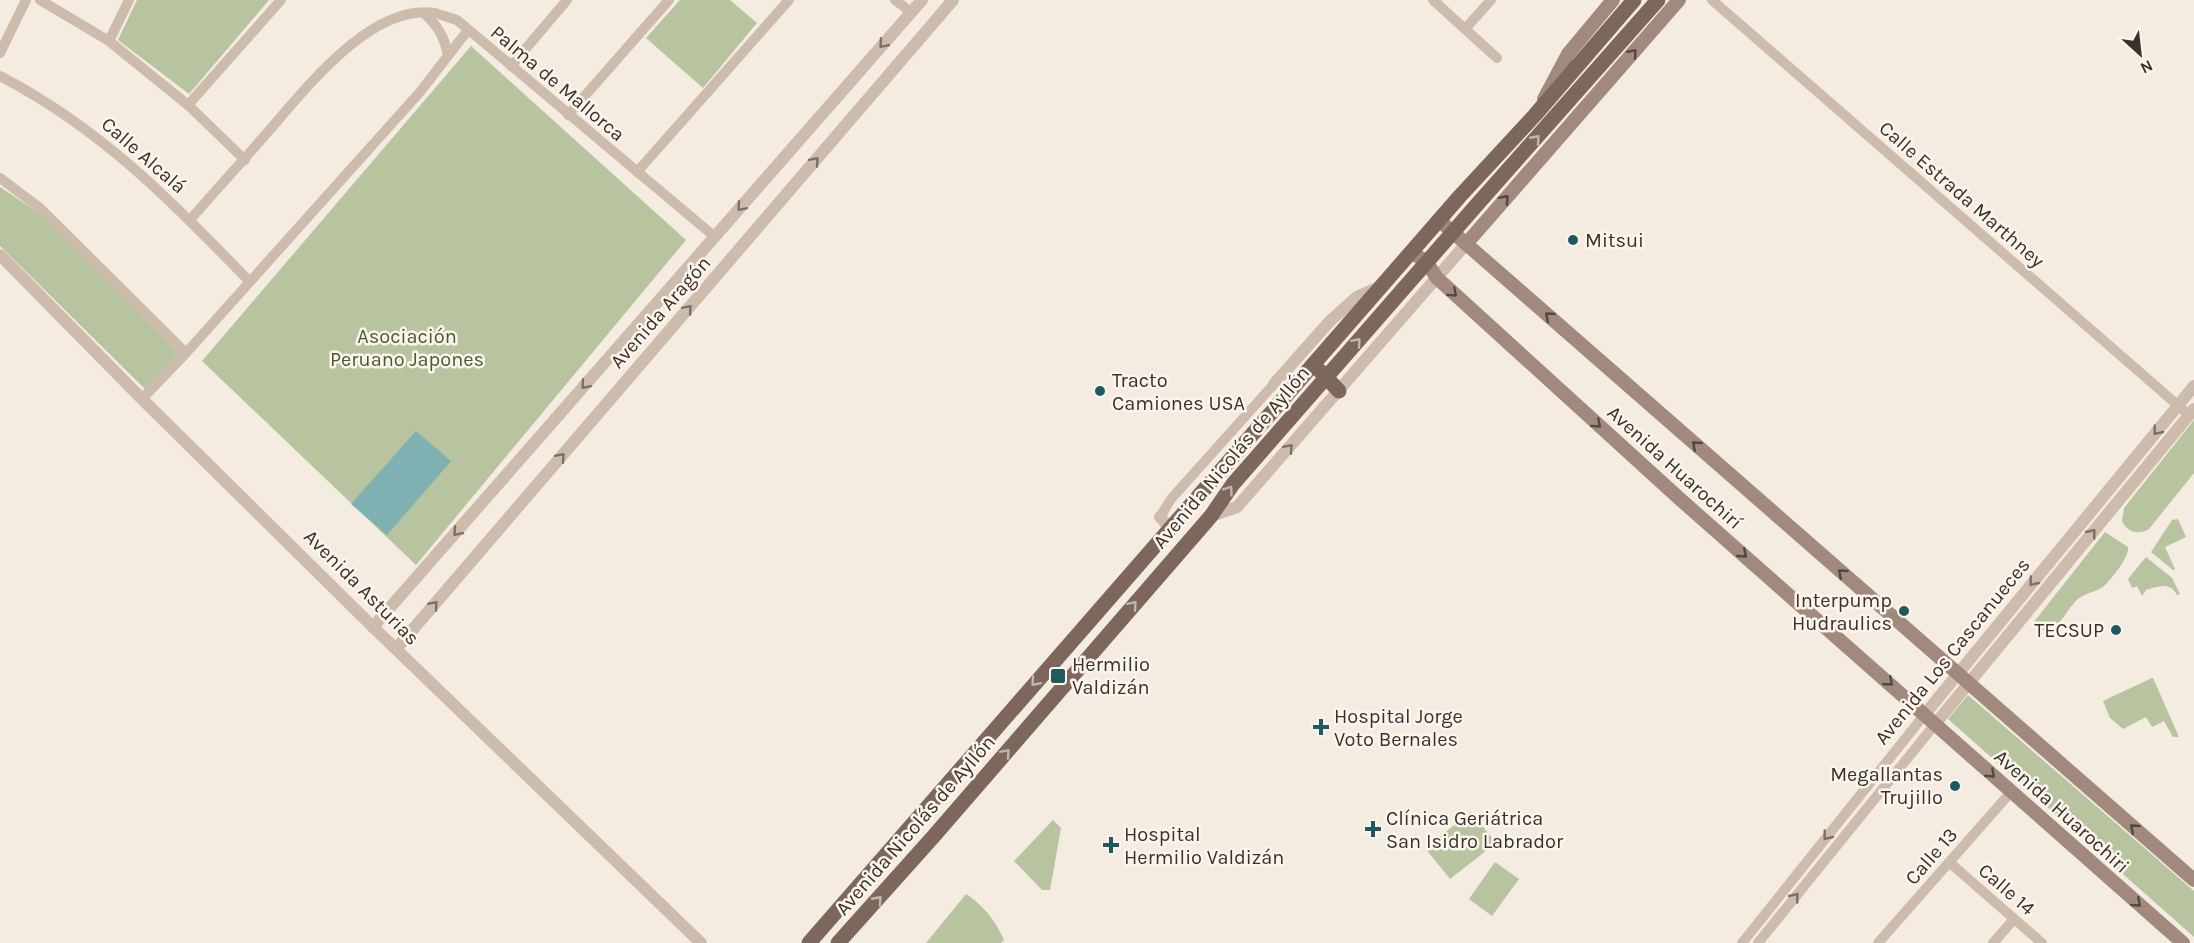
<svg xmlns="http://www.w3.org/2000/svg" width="2194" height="943" viewBox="0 0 2194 943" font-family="Karla,sans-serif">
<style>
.green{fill:#b8c4a0}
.water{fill:#7fb0b2}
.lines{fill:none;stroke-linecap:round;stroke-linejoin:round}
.minor{stroke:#cdbbac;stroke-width:10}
.tertiary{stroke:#cdbbac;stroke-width:12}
.secondary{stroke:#a18a7d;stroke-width:14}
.primary{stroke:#7d675c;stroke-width:15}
.oneway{stroke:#7d6f65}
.oneway2{stroke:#544640}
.oneway3{stroke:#c2b5ac}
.poi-dot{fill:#1f5a5e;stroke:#fbf5ee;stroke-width:2}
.labels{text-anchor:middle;stroke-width:5;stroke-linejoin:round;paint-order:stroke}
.street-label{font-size:20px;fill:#3b302b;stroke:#fbf5ee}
.poi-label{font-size:20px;fill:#3b302b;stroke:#fbf5ee;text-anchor:start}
.park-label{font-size:20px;fill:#4a5a2e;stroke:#fbf5ee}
</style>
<rect width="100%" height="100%" fill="#f4ebe1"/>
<!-- green -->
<g class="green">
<path d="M 137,0 L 269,0 L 189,94 L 118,40 Z"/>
<path d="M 680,0 L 730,0 L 757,23 L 703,88 L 646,38 Z"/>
<path d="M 471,46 L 686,240 L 416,565 L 202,361 Z"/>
<path d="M 0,187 L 39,213 L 179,353 L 145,389 L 0,246 Z"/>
<path d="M 2194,420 L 2194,473 L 2149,529 C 2138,535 2128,533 2122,521 L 2124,508 Z"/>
<path d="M 2178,519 L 2186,537 L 2165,547 L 2175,569 L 2173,570 L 2151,552 L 2172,520 Z"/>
<path d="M 2105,532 L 2128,547 C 2130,556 2111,580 2104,586 C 2097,592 2085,593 2078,599 C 2068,607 2062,625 2049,630 C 2042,632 2037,629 2033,623 Z"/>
<path d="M 2146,557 L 2172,578 L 2180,594 L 2177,595 C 2170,581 2158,587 2146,590 L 2142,596 L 2137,586 L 2132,588 L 2128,579 Z"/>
<path d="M 2152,678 L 2153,678 L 2179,737 L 2173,737 L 2164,721 L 2152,727 L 2146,717 L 2123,729 L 2110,718 L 2103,701 Z"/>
<path d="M 1968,695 L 2194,891 L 2194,937 L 1948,719 Z"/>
<path d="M 1471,812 L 1496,843 L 1450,879 L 1425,848 Z"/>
<path d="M 1053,820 L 1061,828 L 1050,890 L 1042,890 L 1014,861 Z"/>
<path d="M 1495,862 L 1519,879 L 1492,916 L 1469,899 Z"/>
<path d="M 966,894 C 984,906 995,920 1004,940 L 1001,943 L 926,943 Z"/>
</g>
<!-- water -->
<path class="water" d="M 416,431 L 451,461 L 387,535 L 351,504 Z"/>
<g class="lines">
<!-- minor -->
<g class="minor">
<path d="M 40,0 L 109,41 L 188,105 L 245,160"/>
<path d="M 895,0 L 911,12"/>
<path d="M 1433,0 L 1497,58"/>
<path d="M 1712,0 L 2189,415"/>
<path d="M 425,14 C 438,26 445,38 448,56"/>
<path d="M 1465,29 L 1491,0"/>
<path d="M 109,41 L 129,0"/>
<path d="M 0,53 L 26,0"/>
<path d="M 511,66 L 567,0"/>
<path d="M 0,76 C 99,127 172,201 249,281"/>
<path d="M 188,105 L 281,0"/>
<path d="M 568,115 L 669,0"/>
<path d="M 637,172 L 789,0"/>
<path d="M 0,178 L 40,208 L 186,353"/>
<path d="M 190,220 C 215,191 241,163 266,134 C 304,91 370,3 435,13 C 442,15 450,18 457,20 L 715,237"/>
<path d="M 142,399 L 186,353 L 420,92 L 468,30"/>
<path d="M 1160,517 L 1171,499 L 1274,384"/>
<path d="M 1949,862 L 2042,943"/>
<path d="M 1742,943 L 1925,714"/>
<path d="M 1758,943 L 1936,723"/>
<path d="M 1878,943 L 2011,792"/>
<path d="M 1993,943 L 2014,919"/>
</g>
<!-- tertiary -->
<g class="tertiary">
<path d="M 0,255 L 142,399 L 373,627 L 701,943"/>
<path d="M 1274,384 L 1330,321 L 1357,297 L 1379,287"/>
<path d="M 1211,516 L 1237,507 L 1466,244"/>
<path d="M 1160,517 L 1171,529"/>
<path d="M 373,627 L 922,0"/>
<path d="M 396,649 L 953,0"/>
<path d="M 1925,714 L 2194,386"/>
<path d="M 1936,723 L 2194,409"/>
</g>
<!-- secondary -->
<g class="secondary">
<path d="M 1544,99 L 1568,54 L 1613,0"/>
<path d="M 1440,221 L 2194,880"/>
<path d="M 1466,244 L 1679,0"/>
<path d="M 1412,252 L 1427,263 L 1437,278 L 1681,500 L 2183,943"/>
</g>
<!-- primary -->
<g class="primary">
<path d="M 1320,371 L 1339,391"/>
<path d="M 809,943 L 1460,196 L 1535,115 L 1634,0"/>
<path d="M 838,943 L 933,837 L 1211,516 L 1233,484 L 1474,208 L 1658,0"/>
</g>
</g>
<!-- one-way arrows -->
<defs><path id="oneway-chevron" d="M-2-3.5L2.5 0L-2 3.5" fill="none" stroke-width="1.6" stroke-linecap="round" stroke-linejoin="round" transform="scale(1.5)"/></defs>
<g class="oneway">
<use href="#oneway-chevron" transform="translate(883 44) rotate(131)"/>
<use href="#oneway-chevron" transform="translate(815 161) rotate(-49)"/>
<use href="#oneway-chevron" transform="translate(741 207) rotate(131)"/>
<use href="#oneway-chevron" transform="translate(688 309) rotate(-49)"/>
<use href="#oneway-chevron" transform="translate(585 385) rotate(131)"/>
<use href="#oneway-chevron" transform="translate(2157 431) rotate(129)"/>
<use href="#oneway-chevron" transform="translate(1289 448) rotate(-49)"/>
<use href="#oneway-chevron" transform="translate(561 457) rotate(-49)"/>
<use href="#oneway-chevron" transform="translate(457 532) rotate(131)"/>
<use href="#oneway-chevron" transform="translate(2092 533) rotate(-51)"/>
<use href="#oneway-chevron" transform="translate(2033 582) rotate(129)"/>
<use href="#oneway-chevron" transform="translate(434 605) rotate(-49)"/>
<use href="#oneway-chevron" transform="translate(1827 836) rotate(129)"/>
<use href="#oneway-chevron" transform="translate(1795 897) rotate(-51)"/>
</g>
<g class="oneway2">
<use href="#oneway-chevron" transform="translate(1633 53) rotate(-49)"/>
<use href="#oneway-chevron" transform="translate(1505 199) rotate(-49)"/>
<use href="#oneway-chevron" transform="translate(1453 293) rotate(42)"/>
<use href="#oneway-chevron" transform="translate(1549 316) rotate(-139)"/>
<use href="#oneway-chevron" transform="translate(1597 424) rotate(42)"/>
<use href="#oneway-chevron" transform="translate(1696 445) rotate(-139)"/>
<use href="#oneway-chevron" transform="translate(1743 554) rotate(41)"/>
<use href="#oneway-chevron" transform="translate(1842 573) rotate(-139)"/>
<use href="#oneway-chevron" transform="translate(1889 682) rotate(41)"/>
<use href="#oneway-chevron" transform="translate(1991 774) rotate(43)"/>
<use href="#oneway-chevron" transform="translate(2134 828) rotate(-139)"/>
<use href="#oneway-chevron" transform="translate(2137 903) rotate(41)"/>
</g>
<g class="oneway3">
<use href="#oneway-chevron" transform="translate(1536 139) rotate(-48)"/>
<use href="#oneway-chevron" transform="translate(1357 342) rotate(-49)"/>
<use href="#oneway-chevron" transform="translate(1229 490) rotate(-54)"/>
<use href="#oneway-chevron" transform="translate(1133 605) rotate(-49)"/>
<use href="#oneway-chevron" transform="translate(1035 682) rotate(131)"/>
<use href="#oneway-chevron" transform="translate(1006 753) rotate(-49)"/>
<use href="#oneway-chevron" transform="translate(878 900) rotate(-48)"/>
</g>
<!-- markers -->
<g class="poi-dot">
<circle cx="1573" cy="240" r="6"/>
<circle cx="1100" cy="391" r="6"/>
<circle cx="1904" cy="611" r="6"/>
<circle cx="2116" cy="630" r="6"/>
<rect x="1050" y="668" width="16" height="16" rx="3"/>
<path d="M1318 718h6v6h6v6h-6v6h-6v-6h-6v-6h6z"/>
<circle cx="1955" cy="786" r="6"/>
<path d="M1370 820h6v6h6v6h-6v6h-6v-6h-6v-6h6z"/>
<path d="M1108 836h6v6h6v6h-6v6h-6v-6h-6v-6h6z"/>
</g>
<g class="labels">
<!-- street labels -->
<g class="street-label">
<text transform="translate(558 83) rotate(40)" y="7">Palma de Mallorca</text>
<text transform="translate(144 155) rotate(41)" y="7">Calle Alcalá</text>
<text transform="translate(1962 194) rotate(41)" y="7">Calle Estrada Marthney</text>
<text transform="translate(660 312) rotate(-49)" y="7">Avenida Aragón</text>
<text transform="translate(1231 457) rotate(-50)" y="7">Avenida Nicolás de Ayllón</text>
<text transform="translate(1675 467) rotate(42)" y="7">Avenida Huarochirí</text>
<text transform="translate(362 587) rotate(45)" y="7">Avenida Asturias</text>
<text transform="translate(1952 651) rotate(-51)" y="7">Avenida Los Cascanueces</text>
<text transform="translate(2062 811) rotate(42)" y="7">Avenida Huarochiri</text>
<text transform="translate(915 825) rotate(-49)" y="7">Avenida Nicolás de Ayllón</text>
<text transform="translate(1931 856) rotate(-49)" y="7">Calle 13</text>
<text transform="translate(2007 889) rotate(41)" y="7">Calle 14</text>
</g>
<!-- poi labels -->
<g class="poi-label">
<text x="1585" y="247">Mitsui</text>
<text x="1112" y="387">Tracto<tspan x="1112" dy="23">Camiones USA</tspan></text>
<text x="1892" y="607" text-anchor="end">Interpump<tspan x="1892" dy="23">Hudraulics</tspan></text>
<text x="2104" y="637" text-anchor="end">TECSUP</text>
<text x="1072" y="671">Hermilio<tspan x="1072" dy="23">Valdizán</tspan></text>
<text x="1334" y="723">Hospital Jorge<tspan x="1334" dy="23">Voto Bernales</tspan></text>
<text x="1943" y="781" text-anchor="end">Megallantas<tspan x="1943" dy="23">Trujillo</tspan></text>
<text x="1386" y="825">Clínica Geriátrica<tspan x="1386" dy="23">San Isidro Labrador</tspan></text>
<text x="1124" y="841">Hospital<tspan x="1124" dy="23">Hermilio Valdizán</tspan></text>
</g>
<!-- park labels -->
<g class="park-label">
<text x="407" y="343">Asociación<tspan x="407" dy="23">Peruano Japones</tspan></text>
</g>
</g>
<!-- north arrow -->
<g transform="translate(2140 54) rotate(153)" stroke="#fbf5ee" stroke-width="4.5" paint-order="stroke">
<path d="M0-4.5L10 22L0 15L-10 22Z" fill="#3b302b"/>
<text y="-9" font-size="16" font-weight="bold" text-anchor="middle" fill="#3b302b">N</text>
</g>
</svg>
